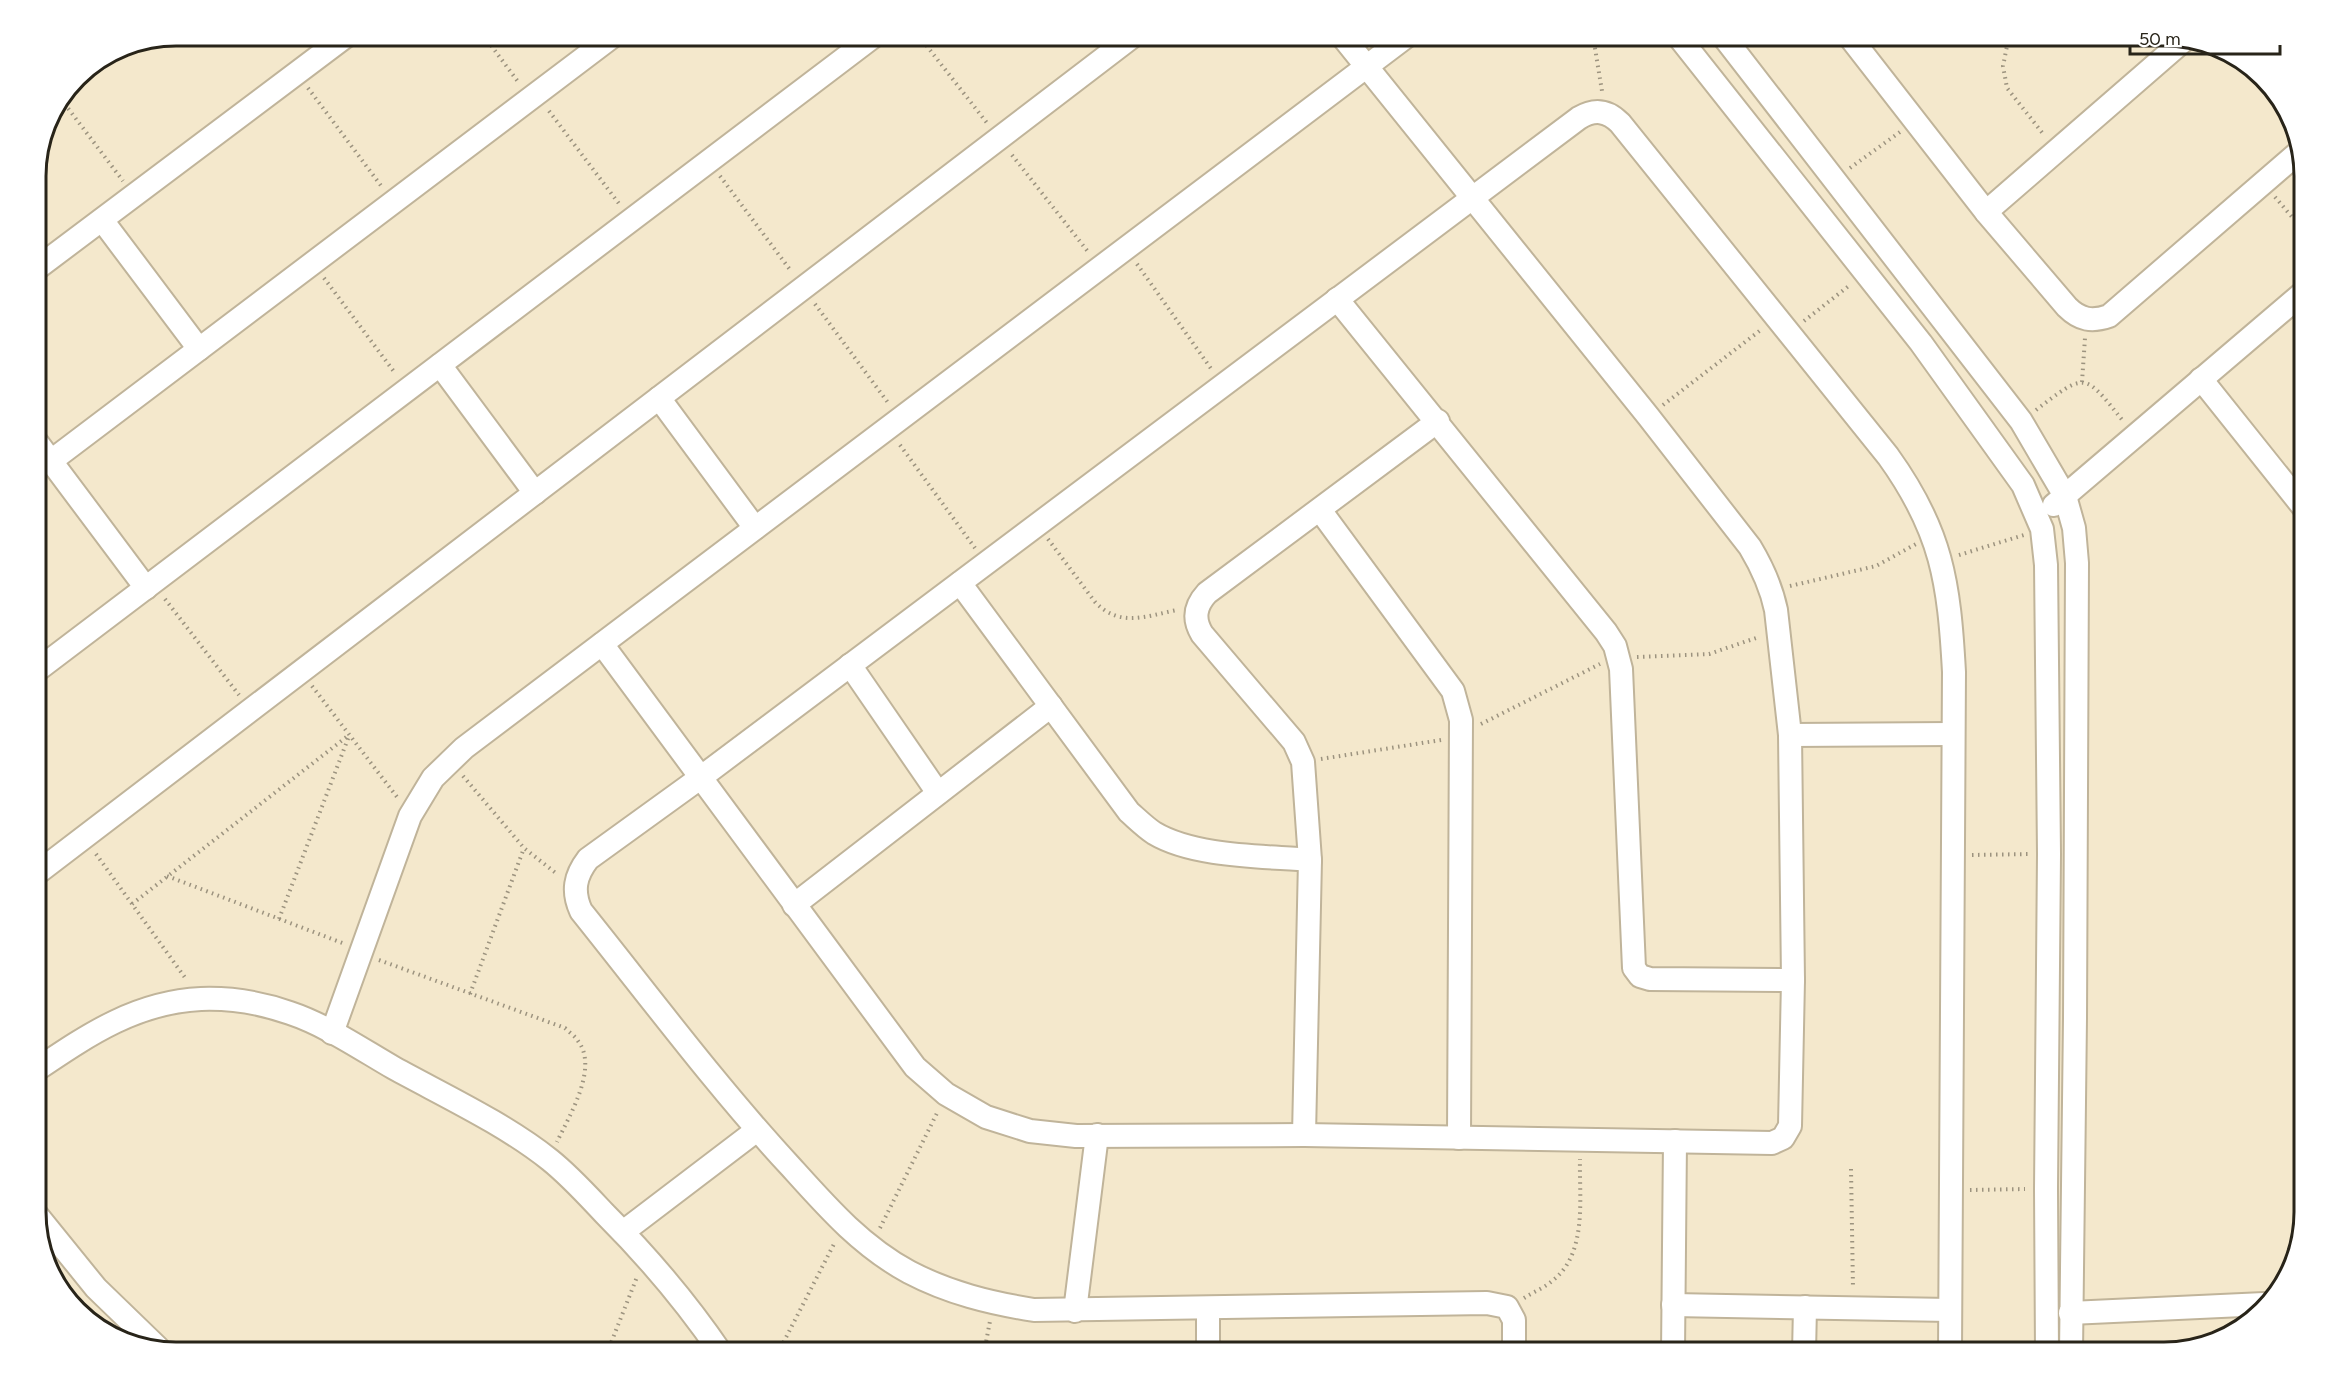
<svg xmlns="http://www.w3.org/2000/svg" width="2340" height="1389" viewBox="0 0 2340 1389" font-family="Figtree,sans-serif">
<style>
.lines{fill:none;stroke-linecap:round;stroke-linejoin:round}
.minor-casing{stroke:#c0b49a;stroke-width:26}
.path{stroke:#9c937f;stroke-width:4;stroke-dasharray:1.5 4.5;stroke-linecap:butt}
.minor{stroke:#fff;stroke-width:22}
.rim{fill:none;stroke:#282419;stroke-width:3}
</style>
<rect width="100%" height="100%" fill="#f4e8cc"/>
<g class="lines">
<!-- minor casing -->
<g class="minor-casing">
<g id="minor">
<path d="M 1678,36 L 1921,343 L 2023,485 L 2042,529 L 2046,565 L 2049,854 L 2046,1189 L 2047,1353"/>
<path d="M 1723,36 L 2021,421 L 2065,496 L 2074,528 L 2077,563 L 2075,1018 L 2071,1353"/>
<path d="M 1849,36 L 1986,212 L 2067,307 C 2080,320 2092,322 2109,316 L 2299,152"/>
<path d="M 1986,212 L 2183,41"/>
<path d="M 102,220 L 199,349"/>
<path d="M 36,269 L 346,36"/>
<path d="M 1337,299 L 1606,632 L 1615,646 L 1621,669 L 1634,968 L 1640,976 L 1650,979 L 1793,980"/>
<path d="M 440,365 L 535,493"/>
<path d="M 2201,379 L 2304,508"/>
<path d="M 659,398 L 755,528"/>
<path d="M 36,441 L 146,588"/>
<path d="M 51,461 L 613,36"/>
<path d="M 2054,505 L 2304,292"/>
<path d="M 1320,510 L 1453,691 L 1461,720 L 1459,1138"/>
<path d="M 960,583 L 1129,812 C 1137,819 1145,827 1154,833 C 1194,857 1263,856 1310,860"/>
<path d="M 602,644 L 915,1067 L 946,1094 L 986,1117 L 1030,1131 L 1076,1136 L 1304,1135 L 1772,1143 L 1783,1138 L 1790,1126 L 1793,980 L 1790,735 L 1776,610 C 1771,586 1762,567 1750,547 L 1648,416 L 1342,36"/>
<path d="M 850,665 L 938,793"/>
<path d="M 36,671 L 874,36"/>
<path d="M 1790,735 L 1953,734"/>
<path d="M 36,874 L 1133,36"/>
<path d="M 794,905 L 1051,706"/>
<path d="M 332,1033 L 410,816 L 433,778 L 464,748 L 1407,36"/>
<path d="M 36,1070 C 88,1035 136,1002 201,999 C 230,998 262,1003 290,1013 C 326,1025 361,1049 394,1068 C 445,1096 505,1124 550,1160 C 570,1176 588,1196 605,1214 C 648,1257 687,1303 721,1353"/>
<path d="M 1304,1135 L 1310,860 L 1303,762 L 1294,742 L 1202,634 C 1193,619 1195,606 1207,593 L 1438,421"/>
<path d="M 36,1214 L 96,1288 L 158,1348"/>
<path d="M 623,1232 L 757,1130"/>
<path d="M 1673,1305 L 1950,1310"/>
<path d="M 1208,1309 L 1208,1353"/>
<path d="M 1075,1311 L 1097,1135"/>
<path d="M 2070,1313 L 2264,1304"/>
<path d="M 1514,1353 L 1514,1320 L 1507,1307 L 1487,1303 L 1034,1310 C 990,1303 949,1293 909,1272 C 861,1246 827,1207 791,1167 C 716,1086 650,997 581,911 C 572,891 575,876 588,859 L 700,778 L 1579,118 C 1594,109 1607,110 1620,123 L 1888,456 C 1942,531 1949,582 1954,672 L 1950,1353"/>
<path d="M 1673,1353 L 1675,1141"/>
<path d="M 1804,1353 L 1805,1307"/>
</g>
</g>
<!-- path -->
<g class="path">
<path d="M 484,36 L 519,83"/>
<path d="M 919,36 L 987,123"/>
<path d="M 1593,36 L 1602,91"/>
<path d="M 2009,36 L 2003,66 L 2007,88 L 2044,135"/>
<path d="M 308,88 L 382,187"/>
<path d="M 61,99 L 123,181"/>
<path d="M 549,111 L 620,205"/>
<path d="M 1012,155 L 1089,253"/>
<path d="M 1850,168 L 1900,132"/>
<path d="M 720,176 L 791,271"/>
<path d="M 2275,197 L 2304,231"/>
<path d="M 1137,264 L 1212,370"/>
<path d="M 324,278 L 395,373"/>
<path d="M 815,304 L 889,404"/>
<path d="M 1804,321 L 1850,285"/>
<path d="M 2082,382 L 2085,338"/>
<path d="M 1663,405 L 1762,329"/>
<path d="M 2036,410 C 2086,372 2084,372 2123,421"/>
<path d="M 900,445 L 975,548"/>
<path d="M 1048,539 L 1095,602 C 1120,628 1146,616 1177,610"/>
<path d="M 1959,555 L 2024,535"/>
<path d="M 1790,586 L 1876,566 L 1916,544"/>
<path d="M 165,599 L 239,695"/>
<path d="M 1637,657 L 1709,654 L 1759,637"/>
<path d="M 312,686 L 397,797"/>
<path d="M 1481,724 L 1600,664"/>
<path d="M 1321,759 L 1441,740"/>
<path d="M 463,776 L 524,848 L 557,874"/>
<path d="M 96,854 L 186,979"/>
<path d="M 1972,855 L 2030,854"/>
<path d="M 167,876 L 345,944"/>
<path d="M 132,904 L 349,735"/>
<path d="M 279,919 L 349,736"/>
<path d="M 379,960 L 565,1028 C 569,1032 575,1036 578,1041 C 599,1068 569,1116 557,1142"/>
<path d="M 470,994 L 524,848"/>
<path d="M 1851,1169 L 1853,1288"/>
<path d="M 1970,1190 L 2025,1189"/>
<path d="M 880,1228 L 938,1111"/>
<path d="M 1524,1298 C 1533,1292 1544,1288 1552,1281 C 1588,1254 1579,1198 1580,1159"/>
<path d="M 607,1353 L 637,1277"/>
<path d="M 778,1353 L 835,1242"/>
<path d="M 984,1353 L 990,1321"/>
</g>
<!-- minor -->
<use href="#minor" class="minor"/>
</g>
<!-- crop -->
<path d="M0 0H2340V1389H0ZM176 46H2164A130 130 0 0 1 2294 176V1212A130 130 0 0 1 2164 1342H176A130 130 0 0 1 46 1212V176A130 130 0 0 1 176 46Z" fill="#fff" fill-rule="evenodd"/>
<path class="rim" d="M176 46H2164A130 130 0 0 1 2294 176V1212A130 130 0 0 1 2164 1342H176A130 130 0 0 1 46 1212V176A130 130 0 0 1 176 46Z"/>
<!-- scale -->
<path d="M2130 45v9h150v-9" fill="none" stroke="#282419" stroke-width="3"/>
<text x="2139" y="45" font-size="18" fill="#282419" stroke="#ffffff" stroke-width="4.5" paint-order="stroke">50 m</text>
</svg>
